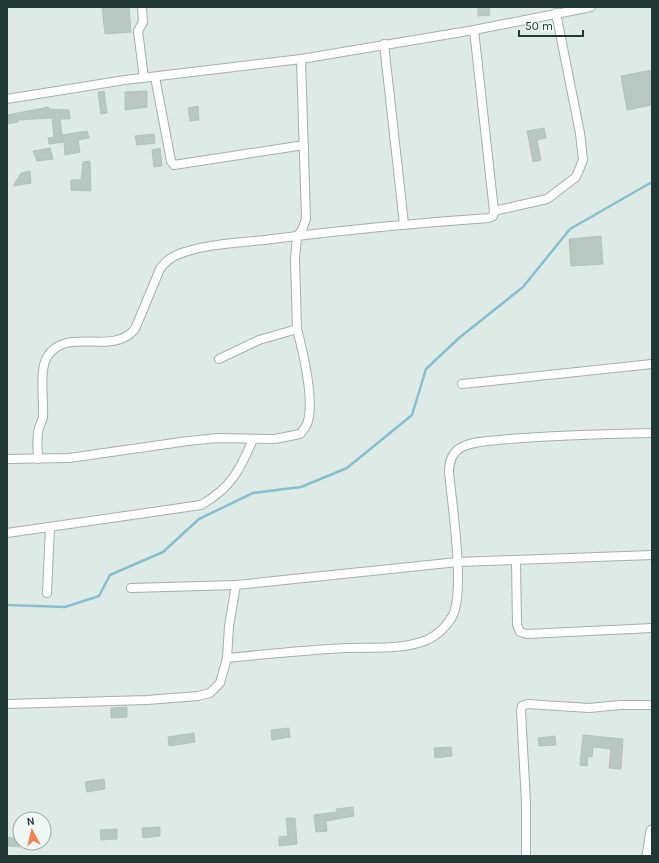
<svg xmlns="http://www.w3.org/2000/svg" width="659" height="863" viewBox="0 0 659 863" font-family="Karla,sans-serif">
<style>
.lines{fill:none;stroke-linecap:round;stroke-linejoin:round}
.stream{stroke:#86c0cf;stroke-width:2.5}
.building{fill:#b7c7c1;stroke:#b1c3bd}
.street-casing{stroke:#a1b1ac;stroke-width:10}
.secondary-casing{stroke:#9eb5ae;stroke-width:13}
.street{stroke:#fff;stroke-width:8}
.secondary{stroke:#fff;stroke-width:11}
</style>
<rect width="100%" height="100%" fill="#deeae5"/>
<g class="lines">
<!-- stream -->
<path class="stream" d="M 7,605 L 65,607 L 99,596 L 110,575 L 163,552 L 199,519 L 253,493 L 301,487 L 347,468 L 412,415 L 426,369 L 459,338 L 523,287 L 570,229 L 652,182"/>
</g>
<!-- building -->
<g class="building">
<path d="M 102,7 L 129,7 L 131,32 L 105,34 Z"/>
<path d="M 478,7 L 489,7 L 490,15 L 478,16 Z"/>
<path d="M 652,70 L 652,105 L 627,110 L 621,76 Z"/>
<path d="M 104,91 L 107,113 L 101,114 L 98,92 Z"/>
<path d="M 147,91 L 147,107 L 125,110 L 125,92 Z"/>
<path d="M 198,106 L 199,120 L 190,121 L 188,108 Z"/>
<path d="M 49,107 L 49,109 L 69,110 L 70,119 L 60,119 L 62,135 L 87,131 L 89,138 L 78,140 L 80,152 L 65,155 L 64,142 L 49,144 L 48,138 L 54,137 L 52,118 L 18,120 L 18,122 L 7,124 L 7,115 Z"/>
<path d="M 544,128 L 546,138 L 537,140 L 541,160 L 533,162 L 527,131 Z"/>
<path d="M 154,134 L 155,143 L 137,145 L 135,136 Z"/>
<path d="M 50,148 L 53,159 L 37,161 L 33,151 Z"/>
<path d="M 160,148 L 162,166 L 154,167 L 152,150 Z"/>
<path d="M 90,161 L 91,191 L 71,190 L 71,180 L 81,180 L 83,162 Z"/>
<path d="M 30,171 L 31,183 L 13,186 L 21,173 Z"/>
<path d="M 601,236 L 603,264 L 571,266 L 569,239 Z"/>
<path d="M 127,707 L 127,717 L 111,718 L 111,708 Z"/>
<path d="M 289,728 L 290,737 L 272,740 L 271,730 Z"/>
<path d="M 194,733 L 195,742 L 169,746 L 168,737 Z"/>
<path d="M 583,735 L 623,739 L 621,769 L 609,768 L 611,749 L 593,747 L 592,757 L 588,756 L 587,766 L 580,765 Z"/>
<path d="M 555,736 L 556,745 L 539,746 L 538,738 Z"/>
<path d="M 451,747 L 452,756 L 435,758 L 434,748 Z"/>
<path d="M 104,779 L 105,789 L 87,792 L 85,782 Z"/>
<path d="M 353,807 L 354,816 L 326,821 L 327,831 L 316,832 L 314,815 L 337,812 L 336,809 Z"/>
<path d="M 286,818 L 295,818 L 297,844 L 279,846 L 279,837 L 288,836 Z"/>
<path d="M 160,827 L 160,836 L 143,838 L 142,828 Z"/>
<path d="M 117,829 L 117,839 L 101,840 L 100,830 Z"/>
<path d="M 7,837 L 20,839 L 20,847 L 7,846 Z"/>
</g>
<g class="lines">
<!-- street casing -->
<g class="street-casing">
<g id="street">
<path d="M 142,7 L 143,22 L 138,31 L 144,78"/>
<path d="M 384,44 L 404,224"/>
<path d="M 155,77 L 171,161 L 174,165 L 304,145"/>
<path d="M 7,99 L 125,80 L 301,59 L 474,30 L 591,7"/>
<path d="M 494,211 L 547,199 L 576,177 L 583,160 L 580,133 L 556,13"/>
<path d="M 219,359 L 259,340 L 297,329 L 295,259 L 297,236 L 302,230 L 306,219 L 301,59"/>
<path d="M 462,384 L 652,364"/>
<path d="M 7,459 L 69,458 L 188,441 L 218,438 L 275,439 L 300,434 C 303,430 307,426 308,421 C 314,399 303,352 297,329"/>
<path d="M 38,459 C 38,450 36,437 39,428 C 40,424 42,422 43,417 C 44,401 39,370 47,357 C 67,325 112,357 135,329 L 160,269 C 165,262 171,257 179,254 C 208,243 242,243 272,239 C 344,230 416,223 489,218 L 493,216 L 494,211 L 474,30"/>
<path d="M 7,533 L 201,505 C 231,488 240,470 253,439"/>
<path d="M 516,560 L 517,625 L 520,632 L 527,634 L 652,628"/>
<path d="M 131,588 L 236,585"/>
<path d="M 47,593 L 50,527"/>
<path d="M 227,658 C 267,654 306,650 346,648 C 372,647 402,650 427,640 C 438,635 448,625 453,615 C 465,589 452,504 449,472 C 449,462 452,452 462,447 C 476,440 495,441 510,439 C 558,435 605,434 652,433"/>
<path d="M 7,704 L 147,700 L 198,696 L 210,693 L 220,683 L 227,658 L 229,626 L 236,585 L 458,562 L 652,555"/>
<path d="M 526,856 L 526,803 L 521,710 L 522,706 L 527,704 L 589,708 L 620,705 L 652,705"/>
</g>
</g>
<!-- secondary casing -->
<g class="secondary-casing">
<path id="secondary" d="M 648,856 L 652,831"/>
</g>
<!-- street -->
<use href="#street" class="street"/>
<!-- secondary -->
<use href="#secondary" class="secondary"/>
</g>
<!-- border -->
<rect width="659" height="863" fill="none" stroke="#203934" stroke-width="16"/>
<!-- north arrow -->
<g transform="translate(32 831) rotate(352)"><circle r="19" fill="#eff7f3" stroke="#9caba7"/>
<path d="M0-3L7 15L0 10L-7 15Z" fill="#f18355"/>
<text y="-6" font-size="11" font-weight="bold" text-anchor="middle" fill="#203934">N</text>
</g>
<!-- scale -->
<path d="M519 30v6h64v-6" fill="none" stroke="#203934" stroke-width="2"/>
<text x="525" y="30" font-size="12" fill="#203934" stroke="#eff7f3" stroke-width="3" paint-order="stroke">50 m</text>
</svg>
